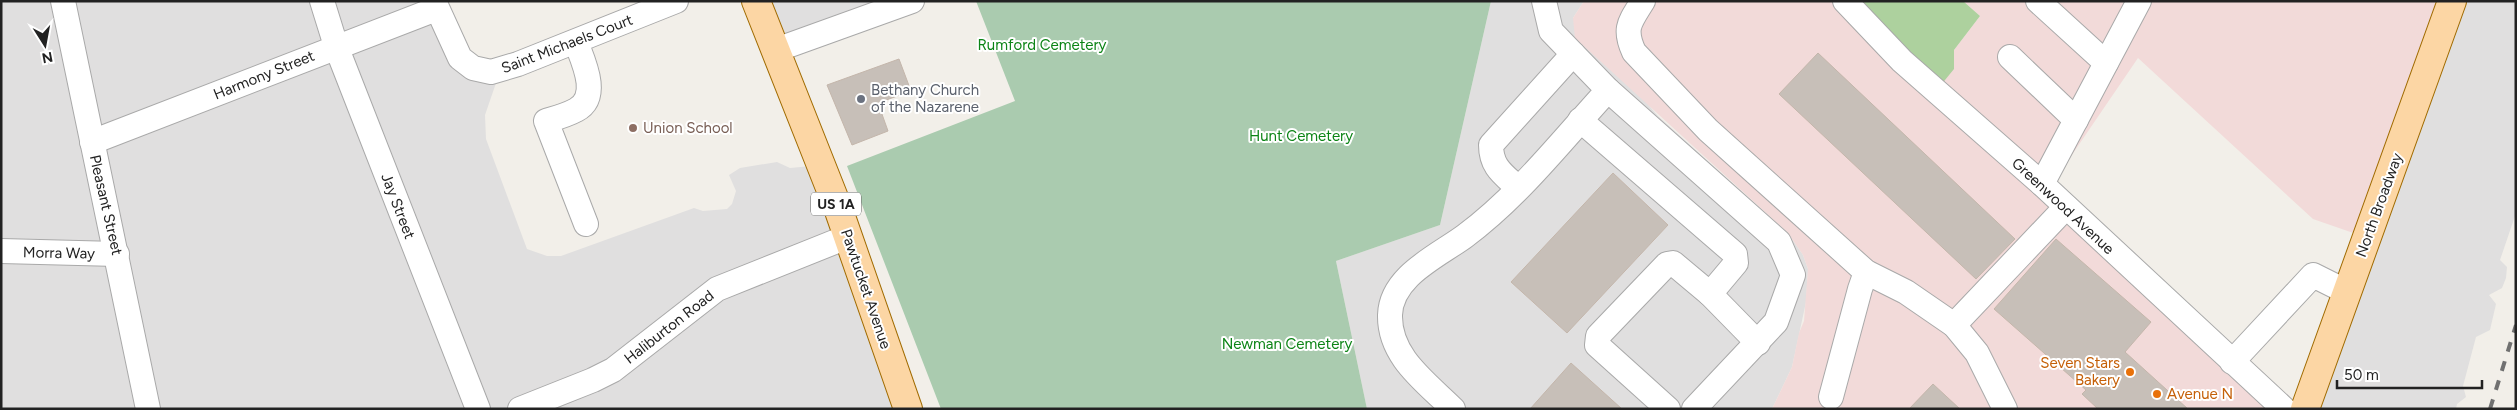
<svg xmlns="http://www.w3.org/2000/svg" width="2517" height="410" viewBox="0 0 2517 410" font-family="Figtree,sans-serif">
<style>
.residential{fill:#e0dfdf}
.commercial{fill:#f2dad9}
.forest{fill:#add19e}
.cemetery{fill:#aacbaf}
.building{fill:#c7bfb8;stroke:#c4b6ab}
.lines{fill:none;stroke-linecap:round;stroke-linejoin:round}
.minor-casing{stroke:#a9a9a9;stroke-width:26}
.major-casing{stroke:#a06b00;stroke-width:30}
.minor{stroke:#fff;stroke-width:24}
.major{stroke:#fcd6a4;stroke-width:28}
.rail{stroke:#707070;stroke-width:4;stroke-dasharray:10 10;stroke-linecap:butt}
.worship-dot{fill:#6b7280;stroke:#fff;stroke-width:2}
.education-dot{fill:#8d6e63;stroke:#fff;stroke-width:2}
.food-dot{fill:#e8710a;stroke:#fff;stroke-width:2}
.labels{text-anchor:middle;stroke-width:4;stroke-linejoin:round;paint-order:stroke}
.shield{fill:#fff;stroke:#646464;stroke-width:1}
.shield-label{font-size:14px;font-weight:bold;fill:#222}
.street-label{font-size:15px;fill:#222;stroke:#fff}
.park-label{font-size:15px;fill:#0c8416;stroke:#fff}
.worship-label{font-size:15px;fill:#5b616d;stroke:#fff;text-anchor:start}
.education-label{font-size:15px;fill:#785e54;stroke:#fff;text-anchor:start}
.food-label{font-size:15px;fill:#c56008;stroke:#fff;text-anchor:end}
</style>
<rect width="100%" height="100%" fill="#f2efe9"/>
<!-- residential -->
<g class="residential">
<path d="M 1,1 L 426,1 L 448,48 L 507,73 L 496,83 L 485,115 L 486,139 L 527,249 L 547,256 L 561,256 L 694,208 L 703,211 L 727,209 L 732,204 L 736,191 L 729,175 L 740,168 L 777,162 L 790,168 L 822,165 L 913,409 L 1,409 Z"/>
<path d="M 758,1 L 886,1 L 776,43 Z"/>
<path d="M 1491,1 L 1584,1 L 1573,18 L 1658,116 L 1788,233 L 1803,255 L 1808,269 L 1806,302 L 1792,367 L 1772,409 L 1367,409 L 1336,261 L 1440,225 Z"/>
<path d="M 2454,1 L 2516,1 L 2516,213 L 2500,260 L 2507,267 L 2506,278 L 2502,288 L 2489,295 L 2496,304 L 2490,330 L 2476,337 L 2463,386 L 2466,397 L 2457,404 L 2456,409 L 2302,409 Z"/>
</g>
<!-- commercial -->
<path class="commercial" d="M 1584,1 L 1845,1 L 1954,69 L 1954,50 L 1980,16 L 1963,1 L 2454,1 L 2362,236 L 2313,219 L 2138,58 L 2050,187 L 2296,409 L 1772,409 L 1792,367 L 1799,333 L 1804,321 L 1808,269 L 1803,255 L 1788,233 L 1575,38 L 1573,18 Z"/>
<!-- forest -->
<path class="forest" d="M 1845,1 L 1963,1 L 1980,16 L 1954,50 L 1954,69 L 1936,91 Z"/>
<!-- cemetery -->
<path class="cemetery" d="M 976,1 L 1491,1 L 1440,225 L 1336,261 L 1367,409 L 941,409 L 847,166 L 1015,101 Z"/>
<!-- building -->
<g class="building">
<path d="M 1818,53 L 2015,239 L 1976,279 L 1779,94 Z"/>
<path d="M 899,59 L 911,91 L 878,103 L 888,131 L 852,145 L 827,85 Z"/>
<path d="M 1613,173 L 1668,225 L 1567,333 L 1511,282 Z"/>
<path d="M 2056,239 L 2151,322 L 2125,352 L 2188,409 L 2098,409 L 2082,394 L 2086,390 L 1994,309 Z"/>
<path d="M 1571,363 L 1622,409 L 1530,409 Z"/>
<path d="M 1933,384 L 1960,409 L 1909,409 Z"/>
</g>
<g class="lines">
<!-- minor casing -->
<g class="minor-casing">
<g id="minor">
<path d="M 63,1 L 148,409"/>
<path d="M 322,1 L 336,46 L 478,409"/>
<path d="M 434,1 L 460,58 L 473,68 L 491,72 L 518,64 L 676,1"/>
<path d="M 1643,1 C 1630,22 1623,28 1634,52 L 1708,130 L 1866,272 L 1906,292 L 1954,325 L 1977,353 L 2005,409"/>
<path d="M 1845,1 L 1902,61 L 2042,184 L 2284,409"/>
<path d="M 2038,1 L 2106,63"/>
<path d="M 576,42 C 583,61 601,97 576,110 C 567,115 556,118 546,121 L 586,224"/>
<path d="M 776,50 L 912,1"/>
<path d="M 2010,57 L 2076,120"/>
<path d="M 1608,90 L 1779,242 L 1793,275 L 1776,322 L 1694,409"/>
<path d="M 1580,120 L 1735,254 L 1736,263 L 1710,294 L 1673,263 L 1667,264 L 1598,336 L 1597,345 L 1668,409"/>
<path d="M 92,142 L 436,9"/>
<path d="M 2042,184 L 2139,1"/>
<path d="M 1518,188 C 1503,174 1491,167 1491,145 L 1573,54"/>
<path d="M 1,251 L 117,254"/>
<path d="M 1710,294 L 1758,343"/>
<path d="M 1954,325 L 2066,207"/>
<path d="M 2232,362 L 2313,275 L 2347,292"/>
<path d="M 1831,397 L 1860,289 L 1866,272"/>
<path d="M 520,409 L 593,380 L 613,370 L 717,289 L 847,237"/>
<path d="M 1453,409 C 1426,382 1389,357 1390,315 C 1391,276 1438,256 1465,236 C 1519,196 1563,139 1608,90 L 1551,31 L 1544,1"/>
</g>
</g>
<!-- major casing -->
<g class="major-casing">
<g id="major">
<path d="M 756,1 L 838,208 L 908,409"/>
<path d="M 2305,409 L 2452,1"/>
</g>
</g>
<!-- minor -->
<use href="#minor" class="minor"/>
<!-- major -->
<use href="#major" class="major"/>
<!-- rail -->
<path class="rail" d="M 2490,409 L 2516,325"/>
</g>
<!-- markers -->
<circle class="worship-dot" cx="861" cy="99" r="5"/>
<circle class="education-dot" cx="633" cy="128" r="5"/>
<g class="food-dot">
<circle cx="2130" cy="372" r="5"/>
<circle cx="2157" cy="394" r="5"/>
</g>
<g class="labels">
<!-- shield labels -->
<rect class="shield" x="811" y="192.5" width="50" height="23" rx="4"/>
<g class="shield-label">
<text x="836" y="209">US 1A</text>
</g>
<!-- street labels -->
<g class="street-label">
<text transform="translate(567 44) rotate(-21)" y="5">Saint Michaels Court</text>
<text transform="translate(264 75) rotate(-22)" y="5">Harmony Street</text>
<text transform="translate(106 205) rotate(77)" y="5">Pleasant Street</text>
<text transform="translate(2379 205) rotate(-70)" y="5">North Broadway</text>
<text transform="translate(398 206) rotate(69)" y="5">Jay Street</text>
<text transform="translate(2063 206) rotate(43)" y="5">Greenwood Avenue</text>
<text transform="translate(59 253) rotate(1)" y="5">Morra Way</text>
<text transform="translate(866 289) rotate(71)" y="5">Pawtucket Avenue</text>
<text transform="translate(669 327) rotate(-38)" y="5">Haliburton Road</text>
</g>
<!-- park labels -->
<g class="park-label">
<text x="1042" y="50">Rumford Cemetery</text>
<text x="1301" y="141">Hunt Cemetery</text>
<text x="1287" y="349">Newman Cemetery</text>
</g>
<!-- worship labels -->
<g class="worship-label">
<text x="871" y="95">Bethany Church<tspan x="871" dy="17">of the Nazarene</tspan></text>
</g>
<!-- education labels -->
<g class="education-label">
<text x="643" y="133">Union School</text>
</g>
<!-- food labels -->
<g class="food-label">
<text x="2120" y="368">Seven Stars<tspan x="2120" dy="17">Bakery</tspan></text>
<text x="2167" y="399" text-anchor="start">Avenue N</text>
</g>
</g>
<!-- border -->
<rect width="2517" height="410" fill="none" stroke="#222222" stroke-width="5"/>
<!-- north arrow -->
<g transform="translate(45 45) rotate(169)" stroke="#ffffff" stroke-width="4" paint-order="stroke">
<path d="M0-4L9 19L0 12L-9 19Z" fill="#222222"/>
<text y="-8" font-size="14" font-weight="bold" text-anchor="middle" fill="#222222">N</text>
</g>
<!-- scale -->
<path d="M2337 380v8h145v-8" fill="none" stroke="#222222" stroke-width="2.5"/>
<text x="2344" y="380" font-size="15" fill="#222222" stroke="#ffffff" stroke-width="4" paint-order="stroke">50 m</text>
</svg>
